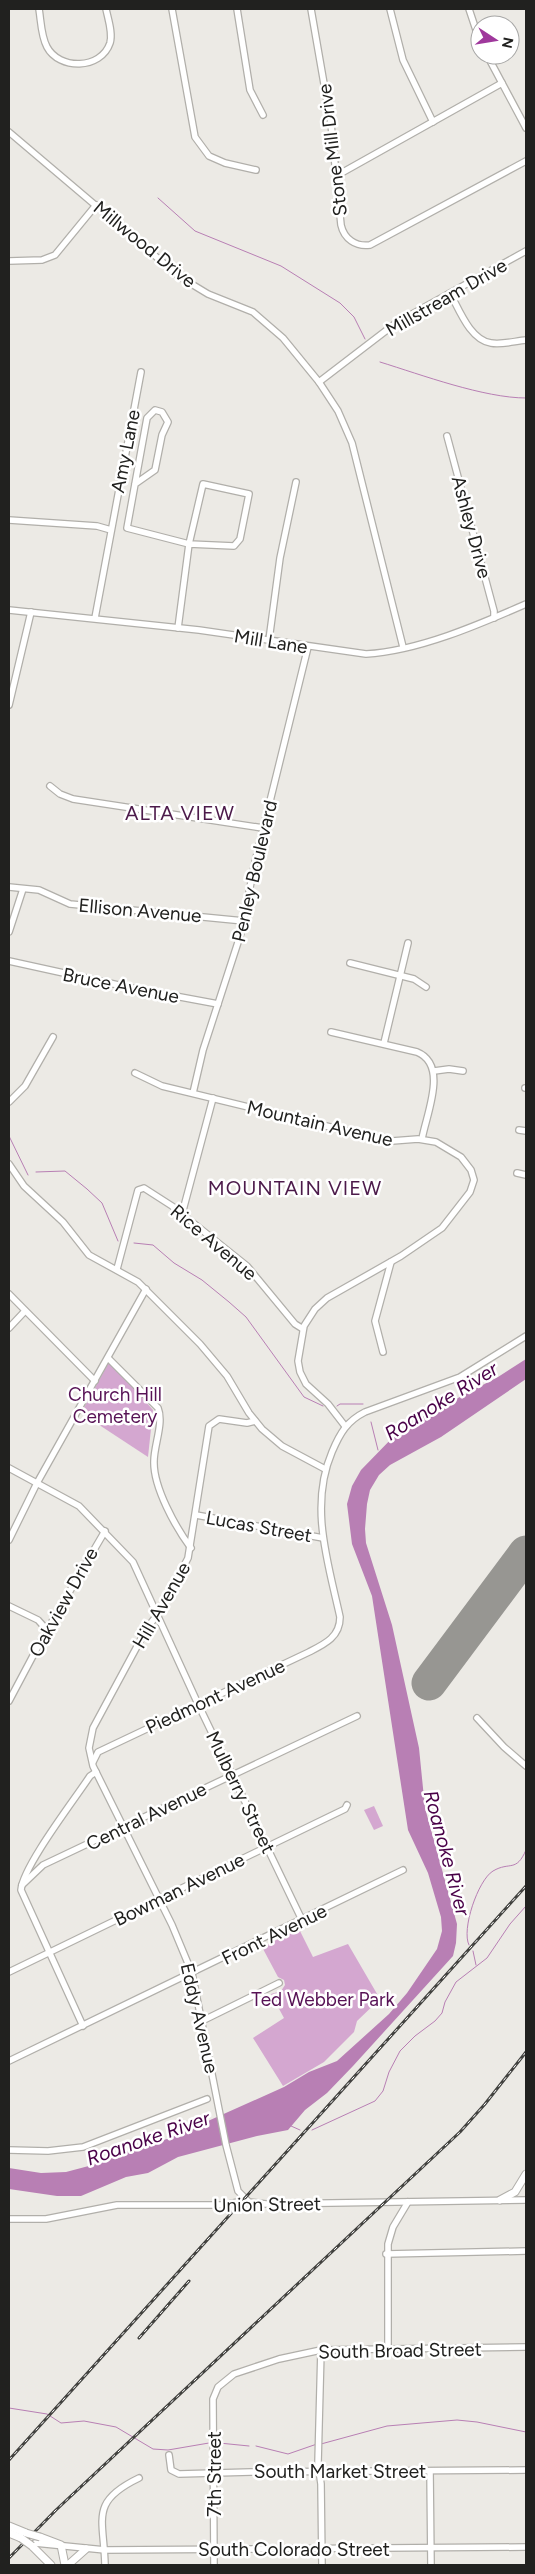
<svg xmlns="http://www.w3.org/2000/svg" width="535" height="2574" viewBox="0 0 535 2574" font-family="Figtree,sans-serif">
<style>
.green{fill:#d4a7d0}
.water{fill:#b87fb4}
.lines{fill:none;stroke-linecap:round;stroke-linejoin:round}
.stream{stroke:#b87fb4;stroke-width:1}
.runway{stroke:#979692;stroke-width:35}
.minor-casing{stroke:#b1afaa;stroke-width:8}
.major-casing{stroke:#b1afaa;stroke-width:9}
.minor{stroke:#fff;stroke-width:5.5}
.major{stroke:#fff;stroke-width:7}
.rail-casing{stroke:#42423f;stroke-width:3}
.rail{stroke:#fff;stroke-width:1;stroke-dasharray:4;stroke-linecap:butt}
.major-bridge-casing{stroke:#b1afaa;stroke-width:9;stroke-linecap:butt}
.major-bridge{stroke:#fff;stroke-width:7}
.labels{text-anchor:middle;stroke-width:5;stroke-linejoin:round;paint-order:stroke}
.street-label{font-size:19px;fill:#21211f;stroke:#fff}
.park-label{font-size:19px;fill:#571255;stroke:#fff}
.neighbourhood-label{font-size:20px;letter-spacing:1px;fill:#4c1a4a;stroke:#fff}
.water-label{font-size:20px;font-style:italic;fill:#490148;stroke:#fff}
</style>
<rect width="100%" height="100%" fill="#eceae5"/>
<!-- green -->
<g class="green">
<path d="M 108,1364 L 112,1364 L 153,1410 L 148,1457 L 81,1413 Z"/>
<path d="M 374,1806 L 383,1826 L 374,1830 L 364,1810 Z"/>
<path d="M 299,1929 L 313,1957 L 348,1944 L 380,1999 L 357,2021 L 354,2032 L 324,2062 L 283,2086 L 253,2038 L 284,2018 L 271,1994 L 281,1991 L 285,1985 L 284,1980 L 278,1977 L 262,1947 Z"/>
</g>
<!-- water -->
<path class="water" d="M 526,1359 L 526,1379 L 441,1437 L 390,1465 L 379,1475 L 370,1490 L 367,1504 L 365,1529 L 366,1543 L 392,1625 L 419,1748 L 425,1808 L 457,1924 L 456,1943 L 453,1956 L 353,2066 L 327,2093 L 305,2110 L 288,2130 L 257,2136 L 178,2157 L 148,2173 L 126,2177 L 81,2196 L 57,2196 L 9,2189 L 9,2168 L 41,2173 L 66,2172 L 100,2163 L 126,2152 L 170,2138 L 284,2087 L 309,2072 L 337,2061 L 389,2014 L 407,1993 L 437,1949 L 442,1931 L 441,1917 L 428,1873 L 408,1830 L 372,1596 L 352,1544 L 347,1504 L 352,1486 L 361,1470 L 397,1433 L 416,1420 L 498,1377 Z"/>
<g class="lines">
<!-- stream -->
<g class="stream">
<path d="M 158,198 L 195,231 L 281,266 L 340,303 L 354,317 L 365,339"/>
<path d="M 380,362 C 422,375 484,398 526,398"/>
<path d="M 9,1136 L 28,1175"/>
<path d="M 36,1172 L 65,1171 L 87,1189 L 102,1203 L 118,1241"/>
<path d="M 134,1243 L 153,1245 L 174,1263 L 202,1280 L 229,1302 L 246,1317 L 304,1397 L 323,1406"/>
<path d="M 337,1406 L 340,1404 L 363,1404"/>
<path d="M 371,1422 L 378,1450"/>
<path d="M 469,1945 C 461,1930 478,1880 493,1871 C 510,1861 516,1873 526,1850"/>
<path d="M 473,1951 L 476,1965"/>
<path d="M 291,2126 L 300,2130"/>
<path d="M 312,2130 L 375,2101 L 383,2091 L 389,2072 L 400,2051 L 415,2036 L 435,2021 L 442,2013 L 445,2002 L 456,1982 L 487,1958 L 510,1924 L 526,1906"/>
<path d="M 9,2408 L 47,2414 L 61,2423 L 84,2421 L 116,2427 L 153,2449 L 168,2450 L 209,2443"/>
<path d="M 219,2443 L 249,2446"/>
<path d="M 321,2444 L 387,2426 L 457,2420 L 477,2422 L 526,2432"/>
<path d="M 256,2446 L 288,2454 L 317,2444"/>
</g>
<!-- runway -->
<path class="runway" d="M 429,1683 L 526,1553"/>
<!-- minor casing -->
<g class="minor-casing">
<g id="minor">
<path d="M 39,9 C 41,21 41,36 47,47 C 59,70 101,70 110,43 C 113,33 108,19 106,9"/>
<path d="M 172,9 L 195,137 L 209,156 L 225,163 L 256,170"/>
<path d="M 237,9 L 250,90 L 263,115"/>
<path d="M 311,9 L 331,124 L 341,225 C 344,239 356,247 370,245 L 526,161"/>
<path d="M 390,9 L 403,60 L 433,122"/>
<path d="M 469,9 L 480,42"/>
<path d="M 487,55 L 526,128"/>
<path d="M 9,132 L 180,277 L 208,294 L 253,312 L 283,338 L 319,382 L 338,411 L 352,443 L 403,647"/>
<path d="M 336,176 L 502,83"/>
<path d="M 9,261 L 42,260 L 55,255 L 96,205"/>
<path d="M 450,293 C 459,309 470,340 491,343 C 502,345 515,341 526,340"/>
<path d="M 319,382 L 396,323 L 526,251"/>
<path d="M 447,436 L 494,611 L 494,618"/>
<path d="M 135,484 L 155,470 L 162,435 L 168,422 L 162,412 L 155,410 L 147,418 L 127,528 L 189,544 L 234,546 L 240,539 L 249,494 L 203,484 L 189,544 L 178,628"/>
<path d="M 9,520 L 97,526 L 111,530"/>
<path d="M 9,610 L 199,630 L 366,654 C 418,651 478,625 526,604"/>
<path d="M 95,618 L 141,372"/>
<path d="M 269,640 L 280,558 L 296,482"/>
<path d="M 9,705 L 31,612"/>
<path d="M 50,786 L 60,794 L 73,799 L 263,828"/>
<path d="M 9,887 L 39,890 L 70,904 L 244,921"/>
<path d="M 9,932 L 23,889"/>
<path d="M 9,961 L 132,988 L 218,1004"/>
<path d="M 350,963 L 414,979 L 426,987"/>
<path d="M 331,1032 L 417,1052 C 449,1065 426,1115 422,1139"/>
<path d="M 384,1043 L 408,943"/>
<path d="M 434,1071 L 449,1069 L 463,1071"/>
<path d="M 135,1073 L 162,1086 L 363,1135 L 392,1141 L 418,1139 L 436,1142 L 461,1157 L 471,1170 L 474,1180 L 470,1192 L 442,1228 L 401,1256 L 327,1298 L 315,1309 L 304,1326 L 298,1361 L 300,1372 L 306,1384 L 328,1404 L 345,1426"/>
<path d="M 525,1088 L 526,1088"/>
<path d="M 193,1093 L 203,1050 L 241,933 L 255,862 L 308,647"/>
<path d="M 9,1102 L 25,1086 L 53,1037"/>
<path d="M 519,1130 L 526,1131"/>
<path d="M 9,1164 L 24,1186 L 63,1222 L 89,1255 L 138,1282 L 200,1344 L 227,1376 L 249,1413 L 262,1429 L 282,1446 L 325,1469"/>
<path d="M 517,1173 L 526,1175"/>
<path d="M 182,1214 L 213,1098"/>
<path d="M 117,1269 L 138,1190 L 144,1188 L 172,1206 L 247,1266 L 295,1324 L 303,1329"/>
<path d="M 9,1294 L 95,1381"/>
<path d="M 9,1328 L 25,1311"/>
<path d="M 383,1352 L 375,1321 L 391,1262"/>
<path d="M 108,1358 L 158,1408 C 164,1423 154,1445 154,1461 C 153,1487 176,1528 191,1548"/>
<path d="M 255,1421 L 247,1423 L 219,1419 L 209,1426 L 188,1558 L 161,1610 L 147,1628 L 93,1728 L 89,1748 L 93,1766 L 172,1925 L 192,1973 L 226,2145 L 238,2191 L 249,2202 L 266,2204 L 526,2200"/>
<path d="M 9,1468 L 79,1506 L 133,1562 L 198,1704 L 302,1920"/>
<path d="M 196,1515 L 323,1538"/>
<path d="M 9,1540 L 37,1483 L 146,1289"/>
<path d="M 9,1606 L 38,1620 L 47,1630"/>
<path d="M 9,1701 L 43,1637 L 105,1531"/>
<path d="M 477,1718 L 504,1747 L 526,1766"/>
<path d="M 93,1762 L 98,1752 L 309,1652 C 325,1644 340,1637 340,1617 C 328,1562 309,1506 332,1452 C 340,1433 347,1421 365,1412 L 460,1377 L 526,1336"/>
<path d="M 22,1885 L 43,1865 L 357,1716"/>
<path d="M 9,1972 L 345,1809 L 347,1805"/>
<path d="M 202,2021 L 279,1983"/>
<path d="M 83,2026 L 21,1890 C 23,1866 75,1799 90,1776 L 96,1772"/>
<path d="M 9,2061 L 403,1870"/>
<path d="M 9,2150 L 48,2151 L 83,2147 L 207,2099"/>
<path d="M 9,2219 L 46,2219 L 117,2205 L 225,2205 L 246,2200"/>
<path d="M 386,2254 L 526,2251"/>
<path d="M 388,2348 L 388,2244 L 393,2227 L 408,2202"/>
<path d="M 321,2350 L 318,2463 L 321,2484 L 322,2565"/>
<path d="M 169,2455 L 171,2470 L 179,2474 L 251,2472 L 526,2470"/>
<path d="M 430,2471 L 431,2565"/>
<path d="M 35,2543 L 105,2550 L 526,2547"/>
<path d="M 105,2565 C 104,2519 89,2502 139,2478"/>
<path d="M 214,2565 L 213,2399 L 218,2387 L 234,2374 L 279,2359 L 321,2350 L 526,2347"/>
</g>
</g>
<!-- major casing -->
<g class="major-casing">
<g id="major">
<path d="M 500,2200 L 515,2192 L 526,2174"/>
<path d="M 9,2526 L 26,2533"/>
<path d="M 9,2533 L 21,2538"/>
<path d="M 40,2537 L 61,2545 L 65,2565"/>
<path d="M 32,2546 L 51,2565"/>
<path d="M 68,2565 L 86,2549"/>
</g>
</g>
<!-- minor -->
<use href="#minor" class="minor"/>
<!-- major -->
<use href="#major" class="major"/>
<!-- rail casing -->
<g class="rail-casing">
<g id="rail">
<path d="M 139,2338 L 189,2281"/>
<path d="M 9,2460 L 526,1886"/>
<path d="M 9,2558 L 56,2510 L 460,2132 L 485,2104 L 526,2052"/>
</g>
</g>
<!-- rail -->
<use href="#rail" class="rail"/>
<!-- major-bridge casing -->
<g class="major-bridge-casing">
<g id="major-bridge">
<path d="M 26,2533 L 40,2537"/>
<path d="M 21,2538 L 32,2546"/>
</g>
</g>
<!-- major-bridge -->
<use href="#major-bridge" class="major-bridge"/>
</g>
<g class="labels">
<!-- street labels -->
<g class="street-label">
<text transform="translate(332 150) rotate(-97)" y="7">Stone Mill Drive</text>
<text transform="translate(145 244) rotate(39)" y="7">Millwood Drive</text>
<text transform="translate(446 297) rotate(-30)" y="7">Millstream Drive</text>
<text transform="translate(125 451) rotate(-79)" y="7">Amy Lane</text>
<text transform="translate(472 527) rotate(75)" y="7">Ashley Drive</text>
<text transform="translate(271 641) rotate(9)" y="7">Mill Lane</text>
<text transform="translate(254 871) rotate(-77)" y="7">Penley Boulevard</text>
<text transform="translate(140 910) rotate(5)" y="7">Ellison Avenue</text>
<text transform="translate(121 985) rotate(11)" y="7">Bruce Avenue</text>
<text transform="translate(320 1123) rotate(13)" y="7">Mountain Avenue</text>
<text transform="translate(214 1242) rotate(40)" y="7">Rice Avenue</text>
<text transform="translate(259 1526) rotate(10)" y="7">Lucas Street</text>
<text transform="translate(63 1602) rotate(-61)" y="7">Oakview Drive</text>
<text transform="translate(161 1605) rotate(-60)" y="7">Hill Avenue</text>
<text transform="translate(215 1696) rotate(-25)" y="7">Piedmont Avenue</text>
<text transform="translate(241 1792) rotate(64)" y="7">Mulberry Street</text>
<text transform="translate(146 1816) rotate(-26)" y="7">Central Avenue</text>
<text transform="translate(179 1889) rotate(-26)" y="7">Bowman Avenue</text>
<text transform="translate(274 1934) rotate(-26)" y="7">Front Avenue</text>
<text transform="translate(200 2018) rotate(77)" y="7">Eddy Avenue</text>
<text transform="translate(267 2204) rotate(-1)" y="7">Union Street</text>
<text transform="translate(400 2350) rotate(-1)" y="7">South Broad Street</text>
<text x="340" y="2478">South Market Street</text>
<text transform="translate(214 2474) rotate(-90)" y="7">7th Street</text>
<text x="294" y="2556">South Colorado Street</text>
</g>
<!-- park labels -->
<g class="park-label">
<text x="115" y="1401">Church Hill<tspan x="115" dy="22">Cemetery</tspan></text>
<text x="323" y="2006">Ted Webber Park</text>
</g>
<!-- neighbourhood labels -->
<g class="neighbourhood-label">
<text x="180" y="820">ALTA VIEW</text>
<text x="295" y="1195">MOUNTAIN VIEW</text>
</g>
<!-- water labels -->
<g class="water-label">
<text transform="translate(441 1401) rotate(-32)" y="7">Roanoke River</text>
<text transform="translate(447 1853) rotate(75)" y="7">Roanoke River</text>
<text transform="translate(148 2138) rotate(-19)" y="7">Roanoke River</text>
</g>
</g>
<!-- border -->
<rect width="535" height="2574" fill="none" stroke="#21211f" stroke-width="20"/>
<!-- north arrow -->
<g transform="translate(495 40) rotate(102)"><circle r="24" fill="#ffffff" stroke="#a6a6a5"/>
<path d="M0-4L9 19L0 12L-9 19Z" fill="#9f389c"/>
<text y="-8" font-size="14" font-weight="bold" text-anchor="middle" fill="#21211f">N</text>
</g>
</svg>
